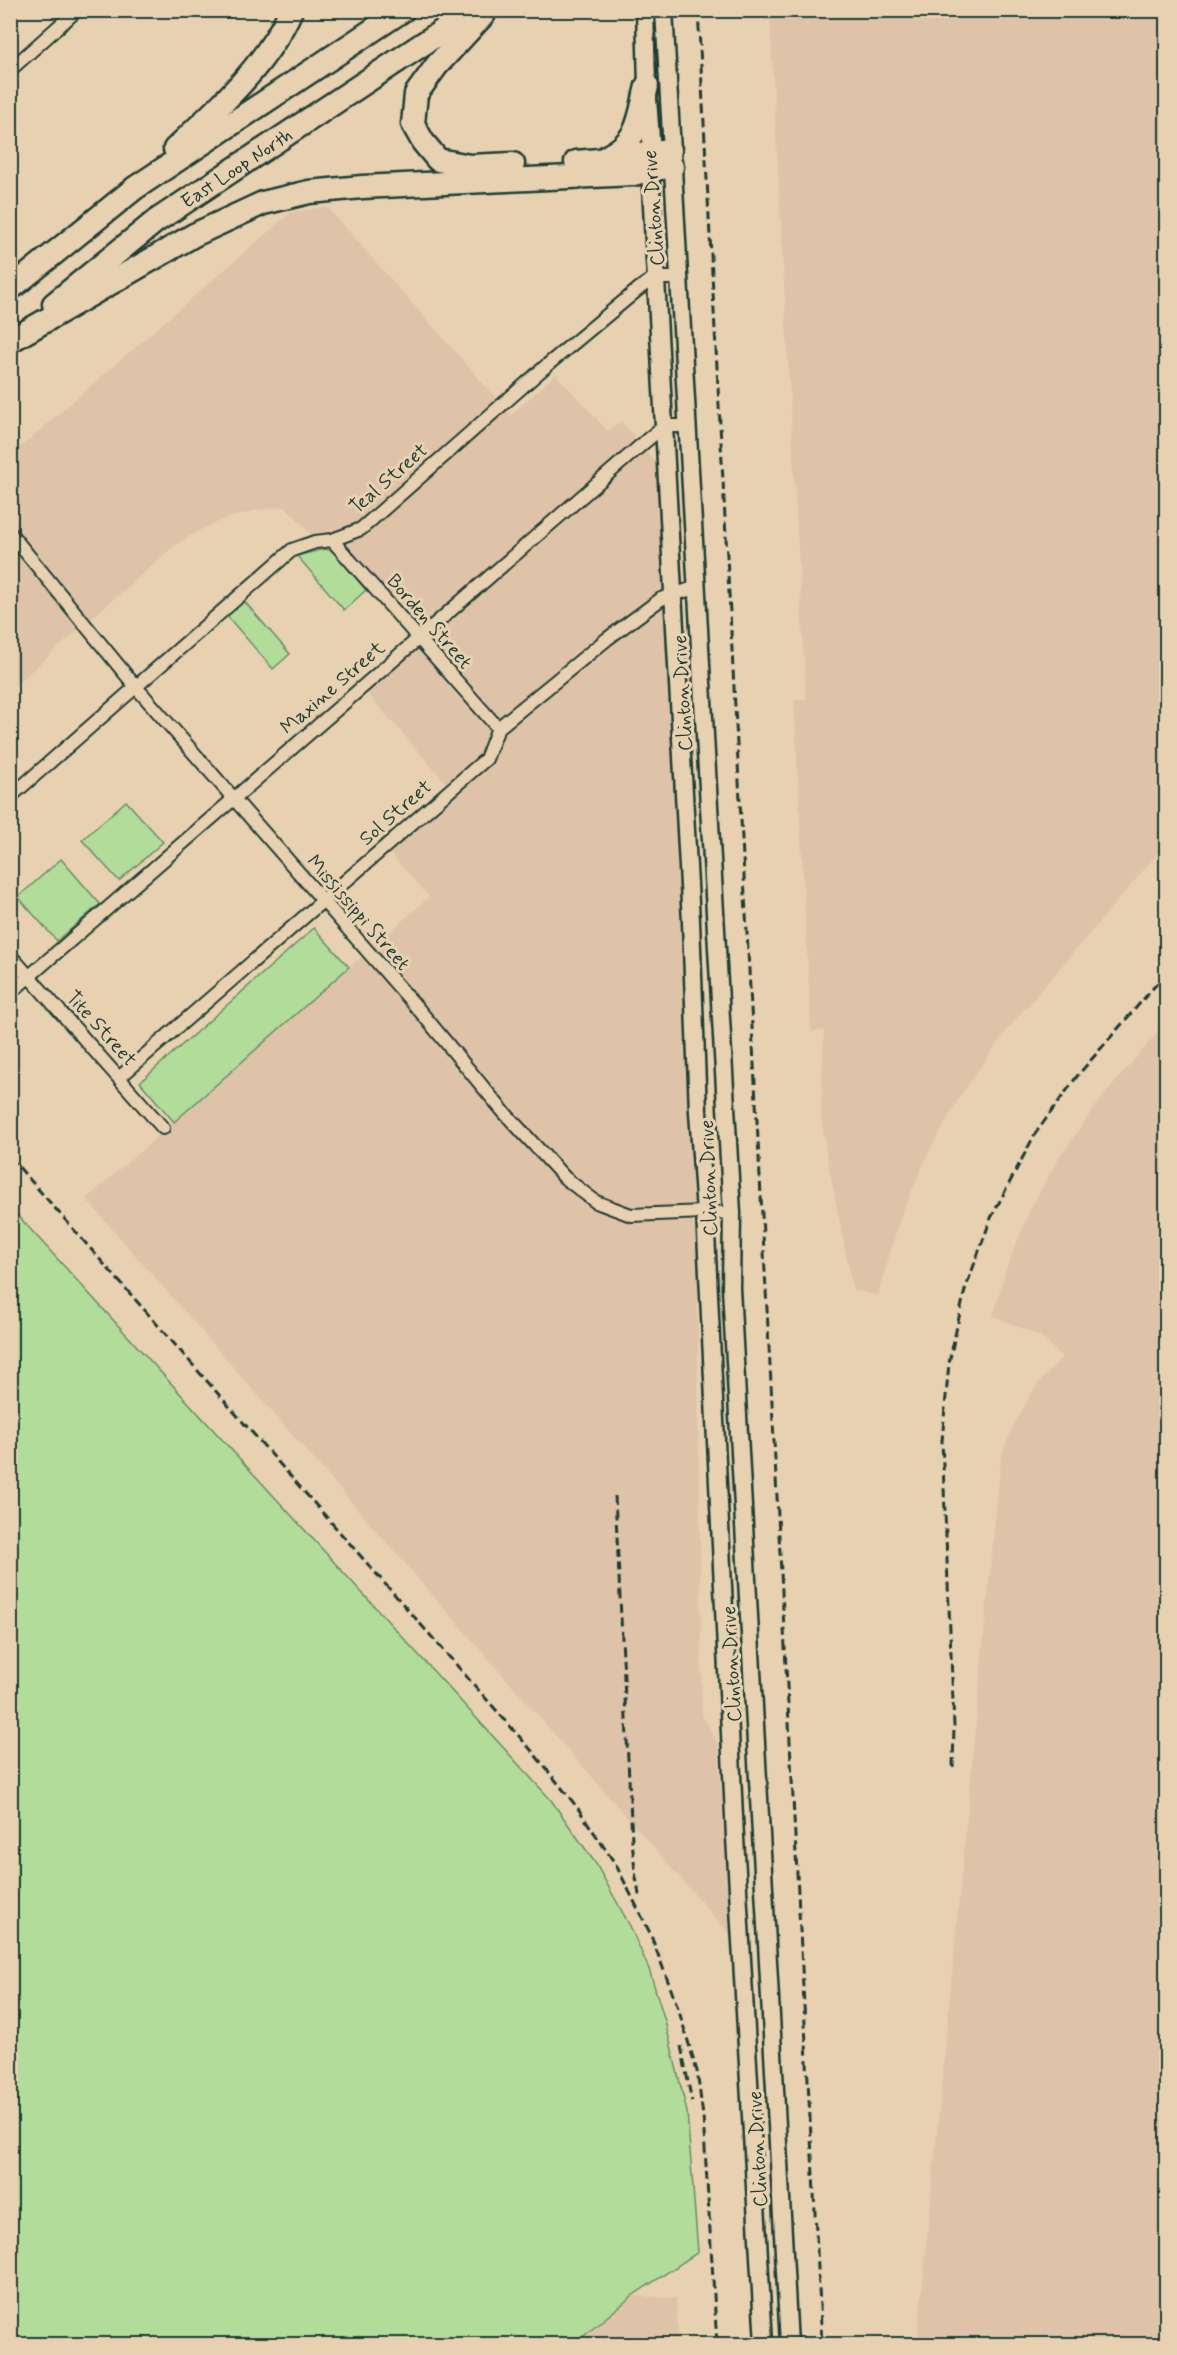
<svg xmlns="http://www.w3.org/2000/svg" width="1177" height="2355" viewBox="0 0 1177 2355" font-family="Mynerve,sans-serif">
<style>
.built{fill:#dec3a8}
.green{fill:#b2dc99;stroke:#688c66;stroke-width:1.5}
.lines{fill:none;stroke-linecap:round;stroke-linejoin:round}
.minor-casing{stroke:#1f3d34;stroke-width:16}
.secondary-casing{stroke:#1f3d34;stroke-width:21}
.motorway-casing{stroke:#1f3d34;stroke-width:27}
.minor{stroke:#e8d1b1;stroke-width:12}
.secondary{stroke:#e8d1b1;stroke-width:16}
.motorway{stroke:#e8d1b1;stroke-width:22}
.rail{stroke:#1f3d34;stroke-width:3;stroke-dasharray:9 4.5;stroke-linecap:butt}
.labels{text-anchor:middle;stroke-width:6;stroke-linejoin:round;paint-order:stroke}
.street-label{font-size:20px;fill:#1f3d34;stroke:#e8d1b1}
</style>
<rect width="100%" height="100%" fill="#e8d1b1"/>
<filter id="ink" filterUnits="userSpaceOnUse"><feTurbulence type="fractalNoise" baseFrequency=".0167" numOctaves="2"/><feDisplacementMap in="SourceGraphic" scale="12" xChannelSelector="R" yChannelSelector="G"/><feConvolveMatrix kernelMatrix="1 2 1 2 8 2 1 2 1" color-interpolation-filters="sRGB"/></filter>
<g filter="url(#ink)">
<!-- built -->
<g class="built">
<path d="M 765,11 L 1166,11 L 1166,844 L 1007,1030 L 962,1093 L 930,1150 L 901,1215 L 878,1295 L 853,1290 L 827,1157 L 821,1115 L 824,1031 L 811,1031 L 794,701 L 806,699 L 770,20 L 765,20 Z"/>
<path d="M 327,207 L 511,415 L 556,374 L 608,431 L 621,421 L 656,462 L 696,1193 L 702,1715 L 718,1743 L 731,1936 L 86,1199 L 429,897 L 388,851 L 455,793 L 365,691 L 425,638 L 332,530 L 313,536 L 286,507 L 258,510 L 227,518 L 200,530 L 173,547 L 11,689 L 10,456 L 291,212 Z"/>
<path d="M 1166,1022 L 1166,2344 L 917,2344 L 1001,1456 L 1011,1431 L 1033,1390 L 1062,1357 L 1040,1336 L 993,1316 L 1006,1269 L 1030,1210 L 1058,1159 L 1098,1103 Z"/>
<path d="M 632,2296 L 676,2298 L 679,2344 L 574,2344 Z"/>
</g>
<!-- green -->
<g class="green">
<path d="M 324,549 L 333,551 L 366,590 L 344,610 L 297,556 Z"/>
<path d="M 244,601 L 290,654 L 273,669 L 227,616 Z"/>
<path d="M 126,801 L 163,842 L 119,881 L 82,840 Z"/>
<path d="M 61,859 L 100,904 L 57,941 L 18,897 Z"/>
<path d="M 314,928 L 349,967 L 174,1122 L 140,1082 Z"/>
<path d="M 11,1208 L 551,1800 L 596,1864 L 630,1926 L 649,1969 L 665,2021 L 687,2112 L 698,2252 L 632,2296 L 574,2344 L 11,2344 Z"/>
</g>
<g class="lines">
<!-- minor casing -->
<g class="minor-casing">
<g id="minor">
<path d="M 10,70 L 77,10"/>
<path d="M 10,533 L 136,687 L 420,1011 L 502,1110 L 565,1178 L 596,1202 L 631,1215 L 705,1212 L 732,1213"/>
<path d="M 332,540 L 498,728"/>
<path d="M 10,797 L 292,550 L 315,542 L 332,540 L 361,529 L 546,366 L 641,287 L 654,278 L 679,278"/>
<path d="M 10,955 L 163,1128"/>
<path d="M 10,993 L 647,440 L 664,426 L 686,426"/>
<path d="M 120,1077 L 486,759 L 498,728 L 607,639 L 661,599 L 697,587"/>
</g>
</g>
<!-- secondary casing -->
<g class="secondary-casing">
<g id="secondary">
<path d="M 645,10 L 647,86 L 652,152 L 650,169 L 691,922 L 698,1112 L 705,1212 L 735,1837 L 764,2344"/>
<path d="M 664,10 C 686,411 710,812 732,1213 L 731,1288 L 789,2344"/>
</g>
</g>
<!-- motorway casing -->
<g class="motorway-casing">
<g id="motorway">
<path d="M 484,14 L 437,65 L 416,94 L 413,124 L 423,142 L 438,160 L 470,166 L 513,164"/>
<path d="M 175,149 C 217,109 267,65 291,10"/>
<path d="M 608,156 C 640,140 639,118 647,86"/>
<path d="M 576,162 L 599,160 L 670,150"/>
<path d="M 10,289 L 135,188 L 403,10"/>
<path id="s1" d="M 54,304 L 156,221 L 474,10"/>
<path d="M 10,341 L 194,235 L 263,203 L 309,192 L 362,187 L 634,174 L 650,169 L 672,167"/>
</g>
</g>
<!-- minor -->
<use href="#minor" class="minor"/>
<!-- secondary -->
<use href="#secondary" class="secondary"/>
<!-- motorway -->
<use href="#motorway" class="motorway"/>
<!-- rail -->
<g class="rail">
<path d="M 698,10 L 822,2344"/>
<path d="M 10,1157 L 532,1751 L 577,1807 L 616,1865 L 650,1933 L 678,2008 L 697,2071 L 703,2116 L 717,2344"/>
<path d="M 615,1496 L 632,1840 L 635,1872 L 640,1900"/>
<path d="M 953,1767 L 954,1726 L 942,1441 L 949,1363 L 965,1290 L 991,1218 L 1035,1134 L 1078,1075 L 1166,973"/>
<path d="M 681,2046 L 692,2102"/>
</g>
</g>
</g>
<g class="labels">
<!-- street labels -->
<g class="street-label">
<text dy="7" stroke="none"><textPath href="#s1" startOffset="228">East Loop North</textPath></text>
<text transform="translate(653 208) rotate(-94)" y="7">Clinton Drive</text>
<text transform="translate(388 478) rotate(-41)" y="7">Teal Street</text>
<text transform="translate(430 621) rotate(49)" y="7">Borden Street</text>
<text transform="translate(332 687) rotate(-41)" y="7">Maxine Street</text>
<text transform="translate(682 693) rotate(-93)" y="7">Clinton Drive</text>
<text transform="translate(395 812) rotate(-41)" y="7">Sol Street</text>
<text transform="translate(359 912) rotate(49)" y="7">Mississippi Street</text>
<text transform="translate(102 1028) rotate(48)" y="7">Tite Street</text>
<text transform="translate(708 1178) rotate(-92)" y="7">Clinton Drive</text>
<text transform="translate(731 1664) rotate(-93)" y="7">Clinton Drive</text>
<text transform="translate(757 2149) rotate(-93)" y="7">Clinton Drive</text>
</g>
</g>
<!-- margin -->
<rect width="1177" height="2355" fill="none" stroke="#e8d1b1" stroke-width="36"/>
<rect x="18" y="18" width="1141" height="2319" fill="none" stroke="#1f3d34" stroke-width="2" filter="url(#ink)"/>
</svg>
